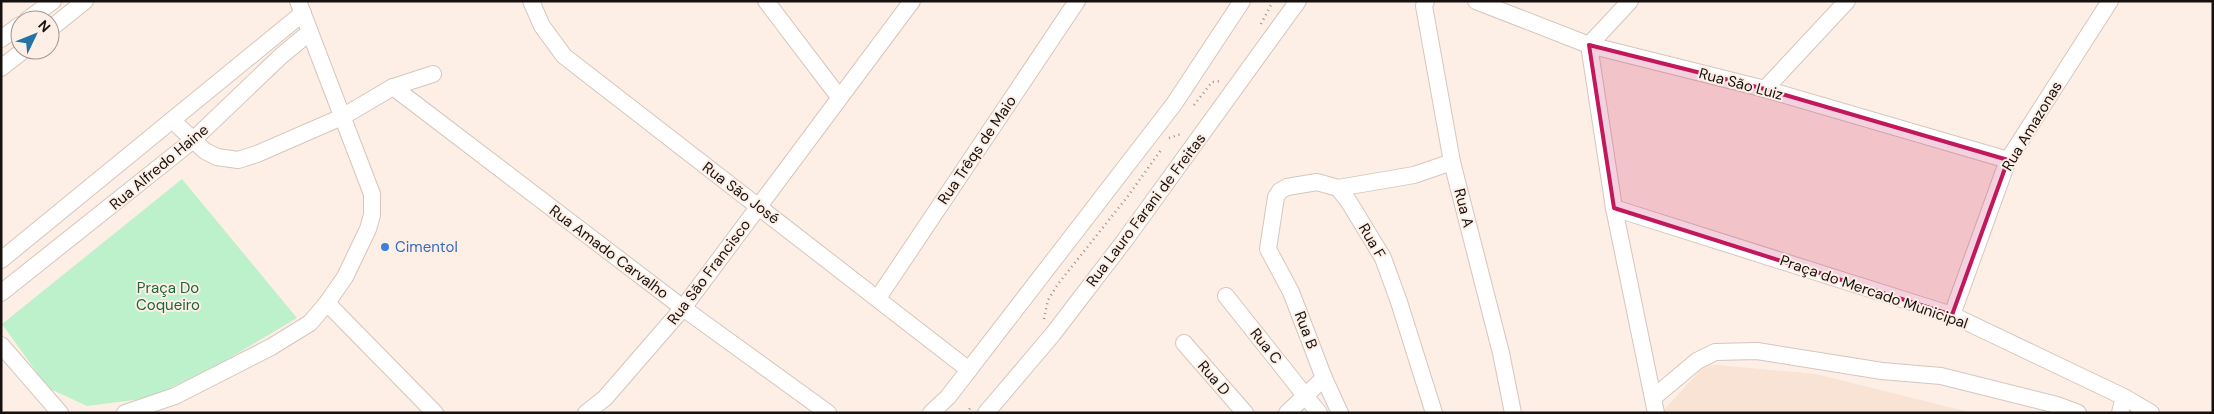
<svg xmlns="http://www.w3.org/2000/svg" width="2214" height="414" viewBox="0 0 2214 414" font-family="'DM Sans',sans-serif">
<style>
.built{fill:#f8e3d5}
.green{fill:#bcf1cc}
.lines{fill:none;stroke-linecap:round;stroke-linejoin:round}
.minor-casing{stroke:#d4c6bd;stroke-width:18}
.path{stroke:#9b908a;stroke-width:2.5;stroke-dasharray:1 4;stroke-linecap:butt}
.minor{stroke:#fff;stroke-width:16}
.marked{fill:#c2185b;fill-opacity:0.2;stroke:#c2185b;stroke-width:4;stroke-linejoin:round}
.shop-dot{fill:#3f7fe0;stroke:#feefe6;stroke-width:2}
.labels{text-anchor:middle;stroke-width:4;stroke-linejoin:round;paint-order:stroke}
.street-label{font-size:15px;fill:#16110e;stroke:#feefe6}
.shop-label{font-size:15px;fill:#366cbe;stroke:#feefe6;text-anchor:start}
.park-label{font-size:15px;fill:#1a673c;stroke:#feefe6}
</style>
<rect width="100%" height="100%" fill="#feefe6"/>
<!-- built -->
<path class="built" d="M 1706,364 L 1816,374 L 1973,413 L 1661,413 Z"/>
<!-- green -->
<path class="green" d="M 182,179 L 297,318 L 221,363 L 150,398 L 87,406 L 48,388 L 2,324 Z"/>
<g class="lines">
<!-- minor casing -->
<g class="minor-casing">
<g id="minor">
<path d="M 531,1 L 542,26 L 564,56 L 969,370"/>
<path d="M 766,1 L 839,97"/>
<path d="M 1426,1 L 1424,6 L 1452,162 L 1501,353 L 1513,413"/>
<path d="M 1476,1 L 1589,45 L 1765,89 L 2008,160"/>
<path d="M 1630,1 L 1589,45 L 1614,208 L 1656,413"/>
<path d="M 27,20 L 53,1"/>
<path d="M 50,29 L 85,1"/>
<path d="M 1,39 L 20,25"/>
<path d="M 1,68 L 24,50"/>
<path d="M 393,87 L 683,308 L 828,413"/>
<path d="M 1765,89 L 1847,1"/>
<path d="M 172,120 L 205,151 L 217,157 L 238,160 L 257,154 L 342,117 L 393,87 L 433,74"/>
<path d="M 1338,188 L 1414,175 L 1452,162"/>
<path d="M 1614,208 L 1952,315 L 2124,397 L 2151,413"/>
<path d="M 1,260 L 303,13"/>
<path d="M 1,293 L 192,141 L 281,56 L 310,32"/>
<path d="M 1226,296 L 1319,413"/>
<path d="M 878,298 L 1077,1"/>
<path d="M 327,303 L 435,413"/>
<path d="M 1952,315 L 2008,160 L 2110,1"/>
<path d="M 1184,343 L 1245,413"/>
<path d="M 1,345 L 60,413"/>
<path d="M 1654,397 L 1697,361 L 1715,352 L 1757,351 L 1882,371 L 1941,376 L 2057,405 L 2078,413"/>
<path d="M 125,413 L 175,396 L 271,347 L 310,323 L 327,303 L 345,277 L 368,229 L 372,215 L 372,194 L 298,1"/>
<path d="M 586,413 L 605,398 L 683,308 L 912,1"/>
<path d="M 931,413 L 948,397 L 1174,104 L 1242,1"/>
<path d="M 986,413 L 1053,334 L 1125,240 L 1298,1"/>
<path d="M 1287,413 L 1324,378"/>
<path d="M 1340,413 L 1324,378 L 1291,292 L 1268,249 L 1276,197 L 1280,191 L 1287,187 L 1317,182 L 1338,188 L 1349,202 L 1383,258 L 1399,302 L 1434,413"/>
<path d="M 2120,413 L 2124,397"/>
</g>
</g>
<!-- path -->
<g class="path">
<path d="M 1261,24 L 1273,1"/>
<path d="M 1194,105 L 1212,82 L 1221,81"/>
<path d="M 1169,138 L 1181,134"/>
<path d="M 1044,319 L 1048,300 L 1058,284 L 1128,196 L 1161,150"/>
<path d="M 966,413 L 972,406"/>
</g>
<!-- minor -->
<use href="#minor" class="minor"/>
</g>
<!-- marked area -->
<path class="marked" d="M 1589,45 L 1765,89 L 2008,160 L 1952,315 L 1614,208 Z"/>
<!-- markers -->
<circle class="shop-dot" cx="385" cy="247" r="5"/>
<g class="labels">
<!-- street labels -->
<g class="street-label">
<text transform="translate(1741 84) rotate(15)" y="5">Rua São Luiz</text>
<text transform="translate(2032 126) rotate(-59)" y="5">Rua Amazonas</text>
<text transform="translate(977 150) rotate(-56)" y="5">Rua Trêqs de Maio</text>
<text transform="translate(159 167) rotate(-40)" y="5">Rua Alfredo Haine</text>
<text transform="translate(741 193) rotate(37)" y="5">Rua São José</text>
<text transform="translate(1464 208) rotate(76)" y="5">Rua A</text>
<text transform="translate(1146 210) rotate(-53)" y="5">Rua Lauro Farani de Freitas</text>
<text transform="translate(1372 241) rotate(60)" y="5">Rua F</text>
<text transform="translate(609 252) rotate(37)" y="5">Rua Amado Carvalho</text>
<text transform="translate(709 272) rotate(-53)" y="5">Rua São Francisco</text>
<text transform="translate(1874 292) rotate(19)" y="5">Praça do Mercado Municipal</text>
<text transform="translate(1306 330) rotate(69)" y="5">Rua B</text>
<text transform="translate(1266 346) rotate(51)" y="5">Rua C</text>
<text transform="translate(1214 378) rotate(49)" y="5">Rua D</text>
</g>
<!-- shop labels -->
<g class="shop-label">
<text x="395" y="252">Cimentol</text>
</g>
<!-- park labels -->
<g class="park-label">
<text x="168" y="293">Praça Do<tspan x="168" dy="17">Coqueiro</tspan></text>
</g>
</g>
<!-- border -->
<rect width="2214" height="414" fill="none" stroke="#16110e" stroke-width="5"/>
<!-- north arrow -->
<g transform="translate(35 35) rotate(47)"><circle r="24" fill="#feefe6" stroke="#a19690"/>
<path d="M0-4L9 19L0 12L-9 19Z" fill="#2373a5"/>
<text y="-8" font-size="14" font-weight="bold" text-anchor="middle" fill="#16110e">N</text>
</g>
</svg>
